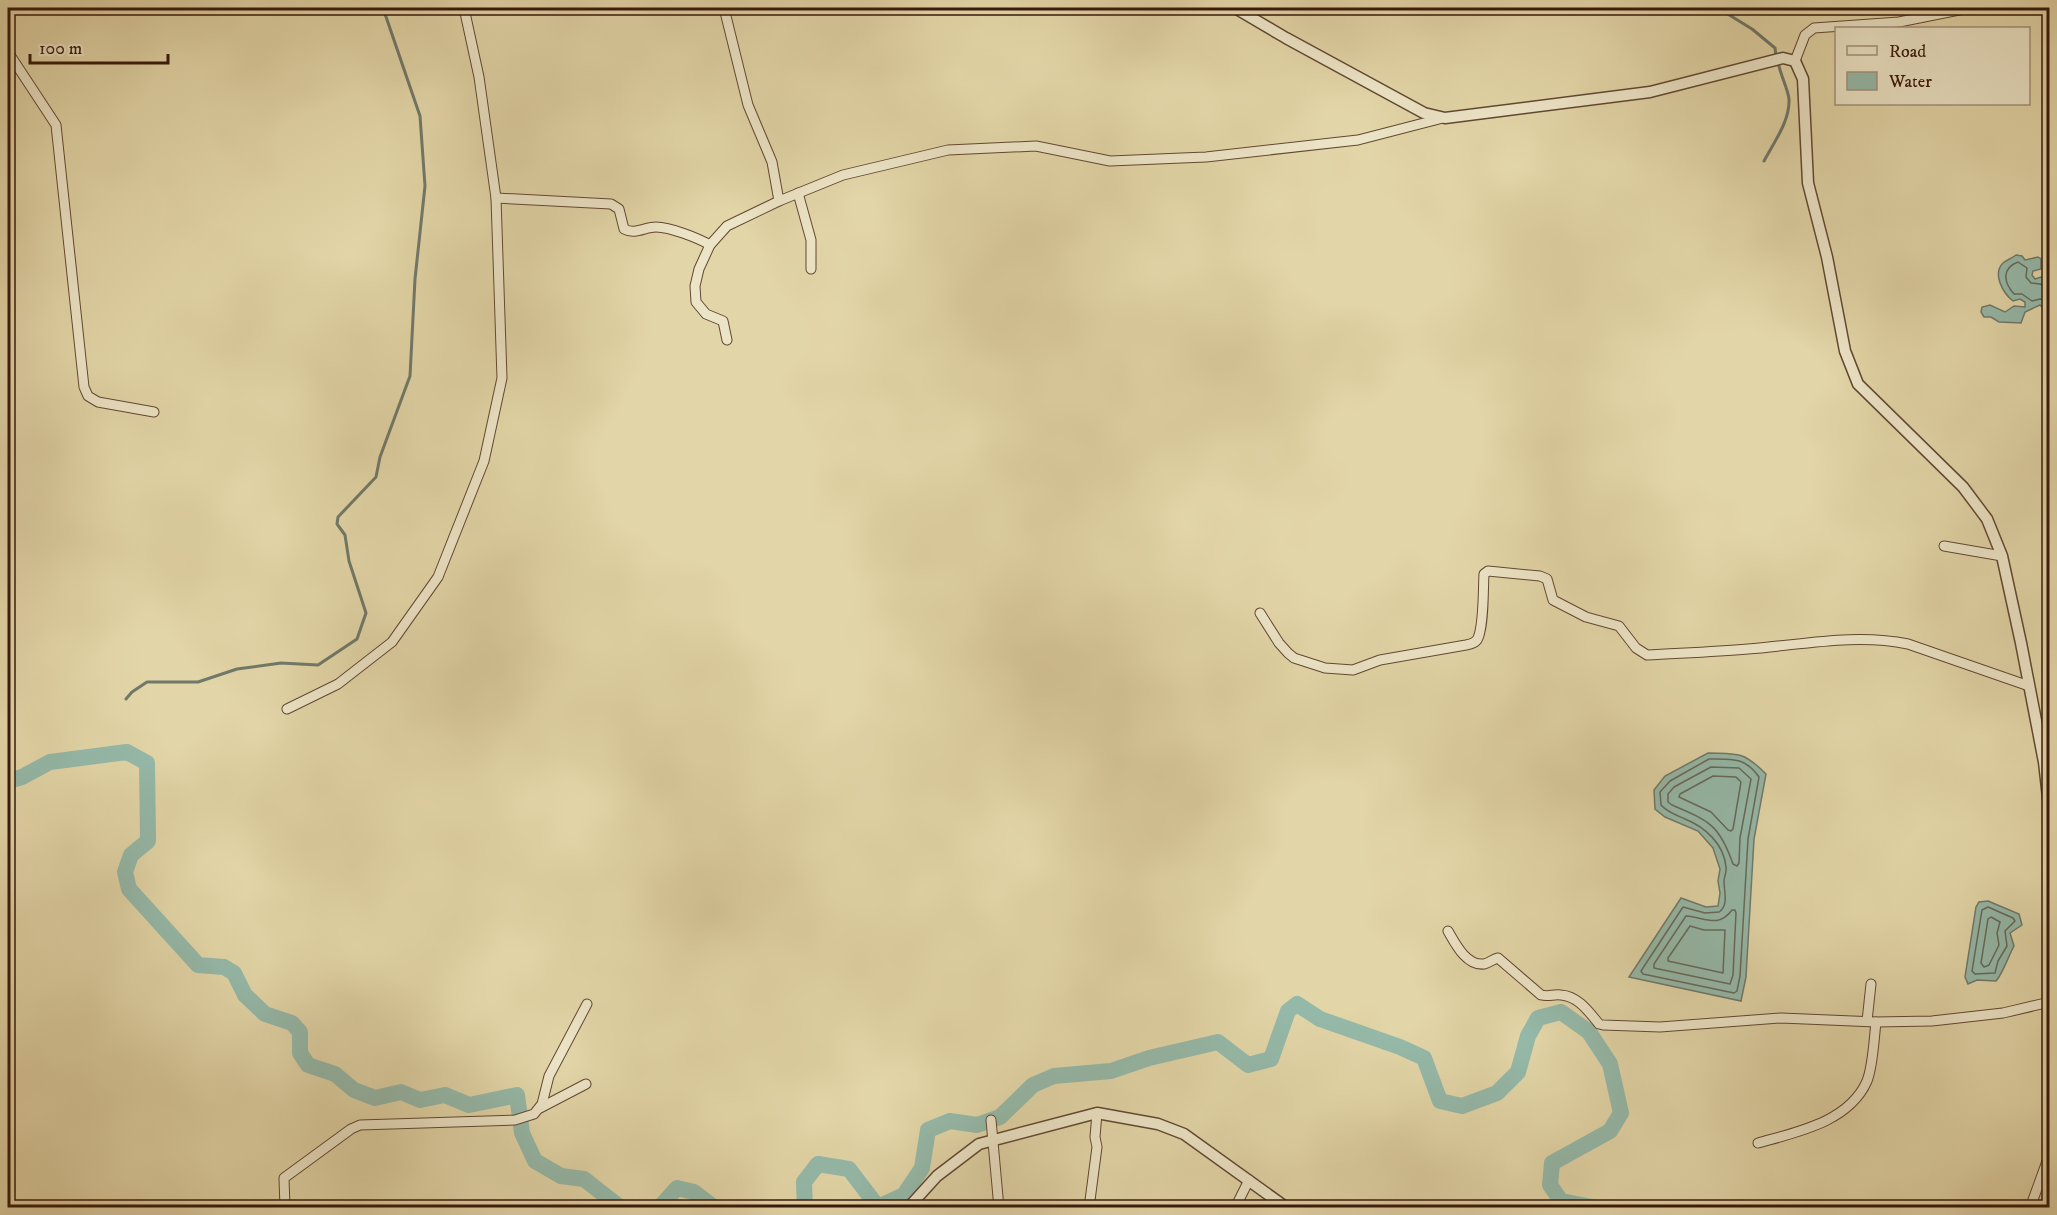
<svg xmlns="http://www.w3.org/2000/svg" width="2057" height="1215" viewBox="0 0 2057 1215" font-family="'IM FELL DW Pica',serif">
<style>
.water{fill:#95b9a9;stroke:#70796a;stroke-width:1.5}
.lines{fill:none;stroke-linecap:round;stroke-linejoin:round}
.shore{stroke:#66695a;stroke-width:1.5}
.stream{stroke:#70796a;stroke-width:3}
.river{stroke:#95b9a9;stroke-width:16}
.minor-casing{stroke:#624832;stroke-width:11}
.tertiary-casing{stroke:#624832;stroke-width:13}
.minor{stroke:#ece4c6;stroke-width:9}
.tertiary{stroke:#ece4c6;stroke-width:10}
</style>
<rect width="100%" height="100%" fill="#e2d5a7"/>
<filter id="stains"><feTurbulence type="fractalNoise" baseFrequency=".00333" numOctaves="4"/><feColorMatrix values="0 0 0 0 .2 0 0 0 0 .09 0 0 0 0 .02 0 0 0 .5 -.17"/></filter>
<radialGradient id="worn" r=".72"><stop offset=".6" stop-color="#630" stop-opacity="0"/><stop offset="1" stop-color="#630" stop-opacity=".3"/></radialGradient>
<!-- water -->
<g class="water">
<path d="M 2016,255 L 2022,256 L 2025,260 L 2038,257 L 2041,259 L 2041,269 L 2033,271 L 2032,275 L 2035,279 L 2041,277 L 2049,285 L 2049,306 L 2044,309 L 2040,305 L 2025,312 L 2021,323 L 1999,322 L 1991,317 L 1984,317 L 1981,312 L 1982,307 L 1990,305 L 2005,312 L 2014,306 L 2025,307 L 2025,302 L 2020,299 L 2013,301 C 2003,293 1992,274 2003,263 C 2007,260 2012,258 2016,255 Z"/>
<path d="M 1708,753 C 1739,754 1743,751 1766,774 L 1754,839 L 1746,977 L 1741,1001 L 1629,977 L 1681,898 L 1706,907 L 1718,906 L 1720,893 L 1718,881 L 1720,869 L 1713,848 L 1698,831 L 1665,817 L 1655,809 L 1654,790 L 1665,776 Z"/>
<path d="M 1988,901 L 2019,914 L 2022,925 L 2010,933 L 2014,946 C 2009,955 2002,975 1996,981 L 1977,980 L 1968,984 L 1965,977 L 1976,907 L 1979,902 Z"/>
</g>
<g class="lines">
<!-- shore -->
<g class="shore">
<path d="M 2050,288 L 2040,284 L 2031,283 L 2026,277 L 2027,268 L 2018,262 C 2002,268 2003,282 2014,294 L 2022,294 L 2032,301 L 2040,299 L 2050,301"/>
<path d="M 1709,759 C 1732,759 1745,757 1759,777 L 1748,839 L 1740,976 L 1737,991 L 1734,993 L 1643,974 L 1641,971 L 1683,907 L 1705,913 L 1719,912 C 1729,905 1724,892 1724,881 C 1724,877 1727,872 1726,867 C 1724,844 1705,827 1685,819 C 1676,815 1667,812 1661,805 L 1660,792 L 1670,781 Z"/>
<path d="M 1711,767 L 1739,768 L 1751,779 L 1740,838 L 1739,863 L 1737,866 L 1733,864 C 1719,824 1709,821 1672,805 L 1668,802 L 1668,794 L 1674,787 Z"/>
<path d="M 1713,776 L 1736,777 L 1741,782 L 1733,829 L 1731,831 L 1728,830 L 1711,812 L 1679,797 L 1680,794 Z"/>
<path d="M 1988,907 L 2013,918 L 2015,921 L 2005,931 L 2007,946 L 1998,961 L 1995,973 L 1975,974 L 1972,971 L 1982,910 Z"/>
<path d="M 1732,910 L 1735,910 L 1736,913 L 1733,975 L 1730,984 L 1654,968 L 1654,964 L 1686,916 C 1704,917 1718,929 1732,910 Z"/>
<path d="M 1991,917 L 2000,922 L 1997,933 L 1999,945 L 1989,965 L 1984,967 L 1981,963 L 1988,919 Z"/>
<path d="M 1690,926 L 1704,930 L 1725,930 L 1723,973 L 1668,961 L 1668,958 Z"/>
</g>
<!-- stream -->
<g class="stream">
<path d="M 1718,8 L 1752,29 L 1775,48 L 1776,56"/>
<path d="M 1764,161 C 1774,142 1790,121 1789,99 C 1788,89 1780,74 1778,62"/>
<path d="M 126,699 L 132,692 L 147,682 L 198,682 L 237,669 L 281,663 L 318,665 L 357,639 L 366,613 L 349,561 L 345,535 L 337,524 L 338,517 L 376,477 L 380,457 L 410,376 L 415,279 L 425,186 L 420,116 L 383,8"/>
</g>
<!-- river -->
<g class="river">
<path d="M 8,781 L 22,777 L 50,762 L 127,752 L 147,763 L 148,841 L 131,855 L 125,872 L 129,889 L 198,965 L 224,967 L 234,973 L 245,995 L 265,1014 L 292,1023 L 300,1032 L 300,1053 L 308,1065 L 335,1074 L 354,1090 L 375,1098 L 401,1092 L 420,1100 L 445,1095 L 469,1105 L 517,1095 L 522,1133 L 535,1161 L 561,1176 L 584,1179 L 621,1208"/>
<path d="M 659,1208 L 677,1188 L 694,1192 L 715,1208"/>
<path d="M 805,1208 L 804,1182 L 818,1164 L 849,1169 L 878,1207 L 904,1195 L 922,1168 L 928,1130 L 950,1121 L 977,1125 L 1000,1117 L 1033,1085 L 1054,1076 L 1111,1071 L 1149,1058 L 1218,1042 L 1248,1065 L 1271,1059 L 1288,1011 L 1297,1004 L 1320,1019 L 1400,1047 L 1424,1058 L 1440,1101 L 1462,1106 L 1497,1093 L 1518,1072 L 1528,1036 L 1538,1018 L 1561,1012 L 1589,1032 L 1610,1064 L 1621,1113 L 1610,1131 L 1552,1163 L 1550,1185 L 1561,1201 L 1597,1208"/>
</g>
<!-- minor casing -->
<g class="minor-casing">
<g id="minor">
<path d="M 724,8 L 748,105 L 772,162 L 779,201"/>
<path d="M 8,52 L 56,125 L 84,387 L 88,396 L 98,402 L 154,412"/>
<path d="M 1795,61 L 1805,35 L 1814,28 L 1899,22 L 1969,8"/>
<path d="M 798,193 L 811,240 L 811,269"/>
<path d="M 496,198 L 611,204 L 619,209 L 624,229 C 635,235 645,227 656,227 C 670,227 698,238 710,245"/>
<path d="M 727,340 L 723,321 L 706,314 L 696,302 L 695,286 L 699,269 L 710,245 L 727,226 L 779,201 L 843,175 L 948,150 L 1036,146 L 1110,161 L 1206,157 L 1358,140 L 1443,118"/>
<path d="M 1944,546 L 2002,556"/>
<path d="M 1260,613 L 1279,643 L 1288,653 L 1294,658 L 1325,668 L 1353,670 L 1380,660 L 1466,645 C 1471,644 1476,643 1478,638 C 1484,624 1483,590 1484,574 L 1488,571 L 1540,576 L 1547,579 L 1553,600 L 1586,617 L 1619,626 L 1636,648 L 1647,655 C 1681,653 1714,652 1748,649 C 1801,645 1855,633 1908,644 L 2029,686"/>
<path d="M 287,709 L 338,684 L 392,642 L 438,577 L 484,461 L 502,378 L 496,198 L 479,77 L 464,8"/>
<path d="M 1448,931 C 1455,943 1466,966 1484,964 C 1489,963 1493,959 1498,958 L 1541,995 C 1549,997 1553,994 1561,995 C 1578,996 1589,1012 1599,1024 L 1603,1025 L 1660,1027 L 1781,1018 L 1876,1022 L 1932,1021 L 2003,1013 L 2050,1002"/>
<path d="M 1867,1021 L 1871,984"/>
<path d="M 540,1108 L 586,1084"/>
<path d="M 991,1120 L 999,1208"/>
<path d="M 1758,1143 C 1797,1132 1849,1122 1867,1081 C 1873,1066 1874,1039 1876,1022"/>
<path d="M 285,1208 L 284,1178 L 351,1129 L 360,1125 L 515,1120 L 534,1114 L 542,1104 L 549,1076 L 587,1004"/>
<path d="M 1089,1208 L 1097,1147 L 1095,1137 L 1097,1113"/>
<path d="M 1235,1208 L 1249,1180"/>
<path d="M 2030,1208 L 2050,1153"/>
</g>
</g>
<!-- tertiary casing -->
<g class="tertiary-casing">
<g id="tertiary">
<path d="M 1235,8 L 1286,38 L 1424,113 L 1445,118 L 1650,92 L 1783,58 L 1795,61 L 1803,79 L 1808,183 L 1827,257 L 1845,351 L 1858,384 L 1963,487 L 1987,519 L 2002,556 L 2021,643 L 2044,762 L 2050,815"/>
<path d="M 908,1208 L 937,1176 L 979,1144 L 1097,1113 L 1158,1124 L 1184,1134 L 1287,1208"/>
</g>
</g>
<!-- minor -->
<use href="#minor" class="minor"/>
<!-- tertiary -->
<use href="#tertiary" class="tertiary"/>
</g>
<!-- margin -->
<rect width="2057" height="1215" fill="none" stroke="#e2d5a7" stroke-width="30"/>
<rect x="9" y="9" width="2039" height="1197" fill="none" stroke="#38190b" stroke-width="3"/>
<rect x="15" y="15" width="2027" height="1185" fill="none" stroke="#38190b" stroke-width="1.5"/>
<!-- legend -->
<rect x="1835" y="27" width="195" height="78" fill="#ece4c6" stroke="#a4937b" stroke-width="1.5"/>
<rect x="1847" y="46" width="30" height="9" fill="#ece4c6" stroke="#a4937b" stroke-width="1.5"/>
<text x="1889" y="57" font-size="18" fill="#38190b">Road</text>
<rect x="1847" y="72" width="30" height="18" fill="#95b9a9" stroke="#a4937b" stroke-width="1.5"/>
<text x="1889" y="87" font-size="18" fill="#38190b">Water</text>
<!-- scale -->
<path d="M30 54v9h138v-9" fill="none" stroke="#38190b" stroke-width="3"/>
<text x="39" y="54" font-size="18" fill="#38190b" stroke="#ece4c6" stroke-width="4.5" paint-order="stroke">100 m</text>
<rect width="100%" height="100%" filter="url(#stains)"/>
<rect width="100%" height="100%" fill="url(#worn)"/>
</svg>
